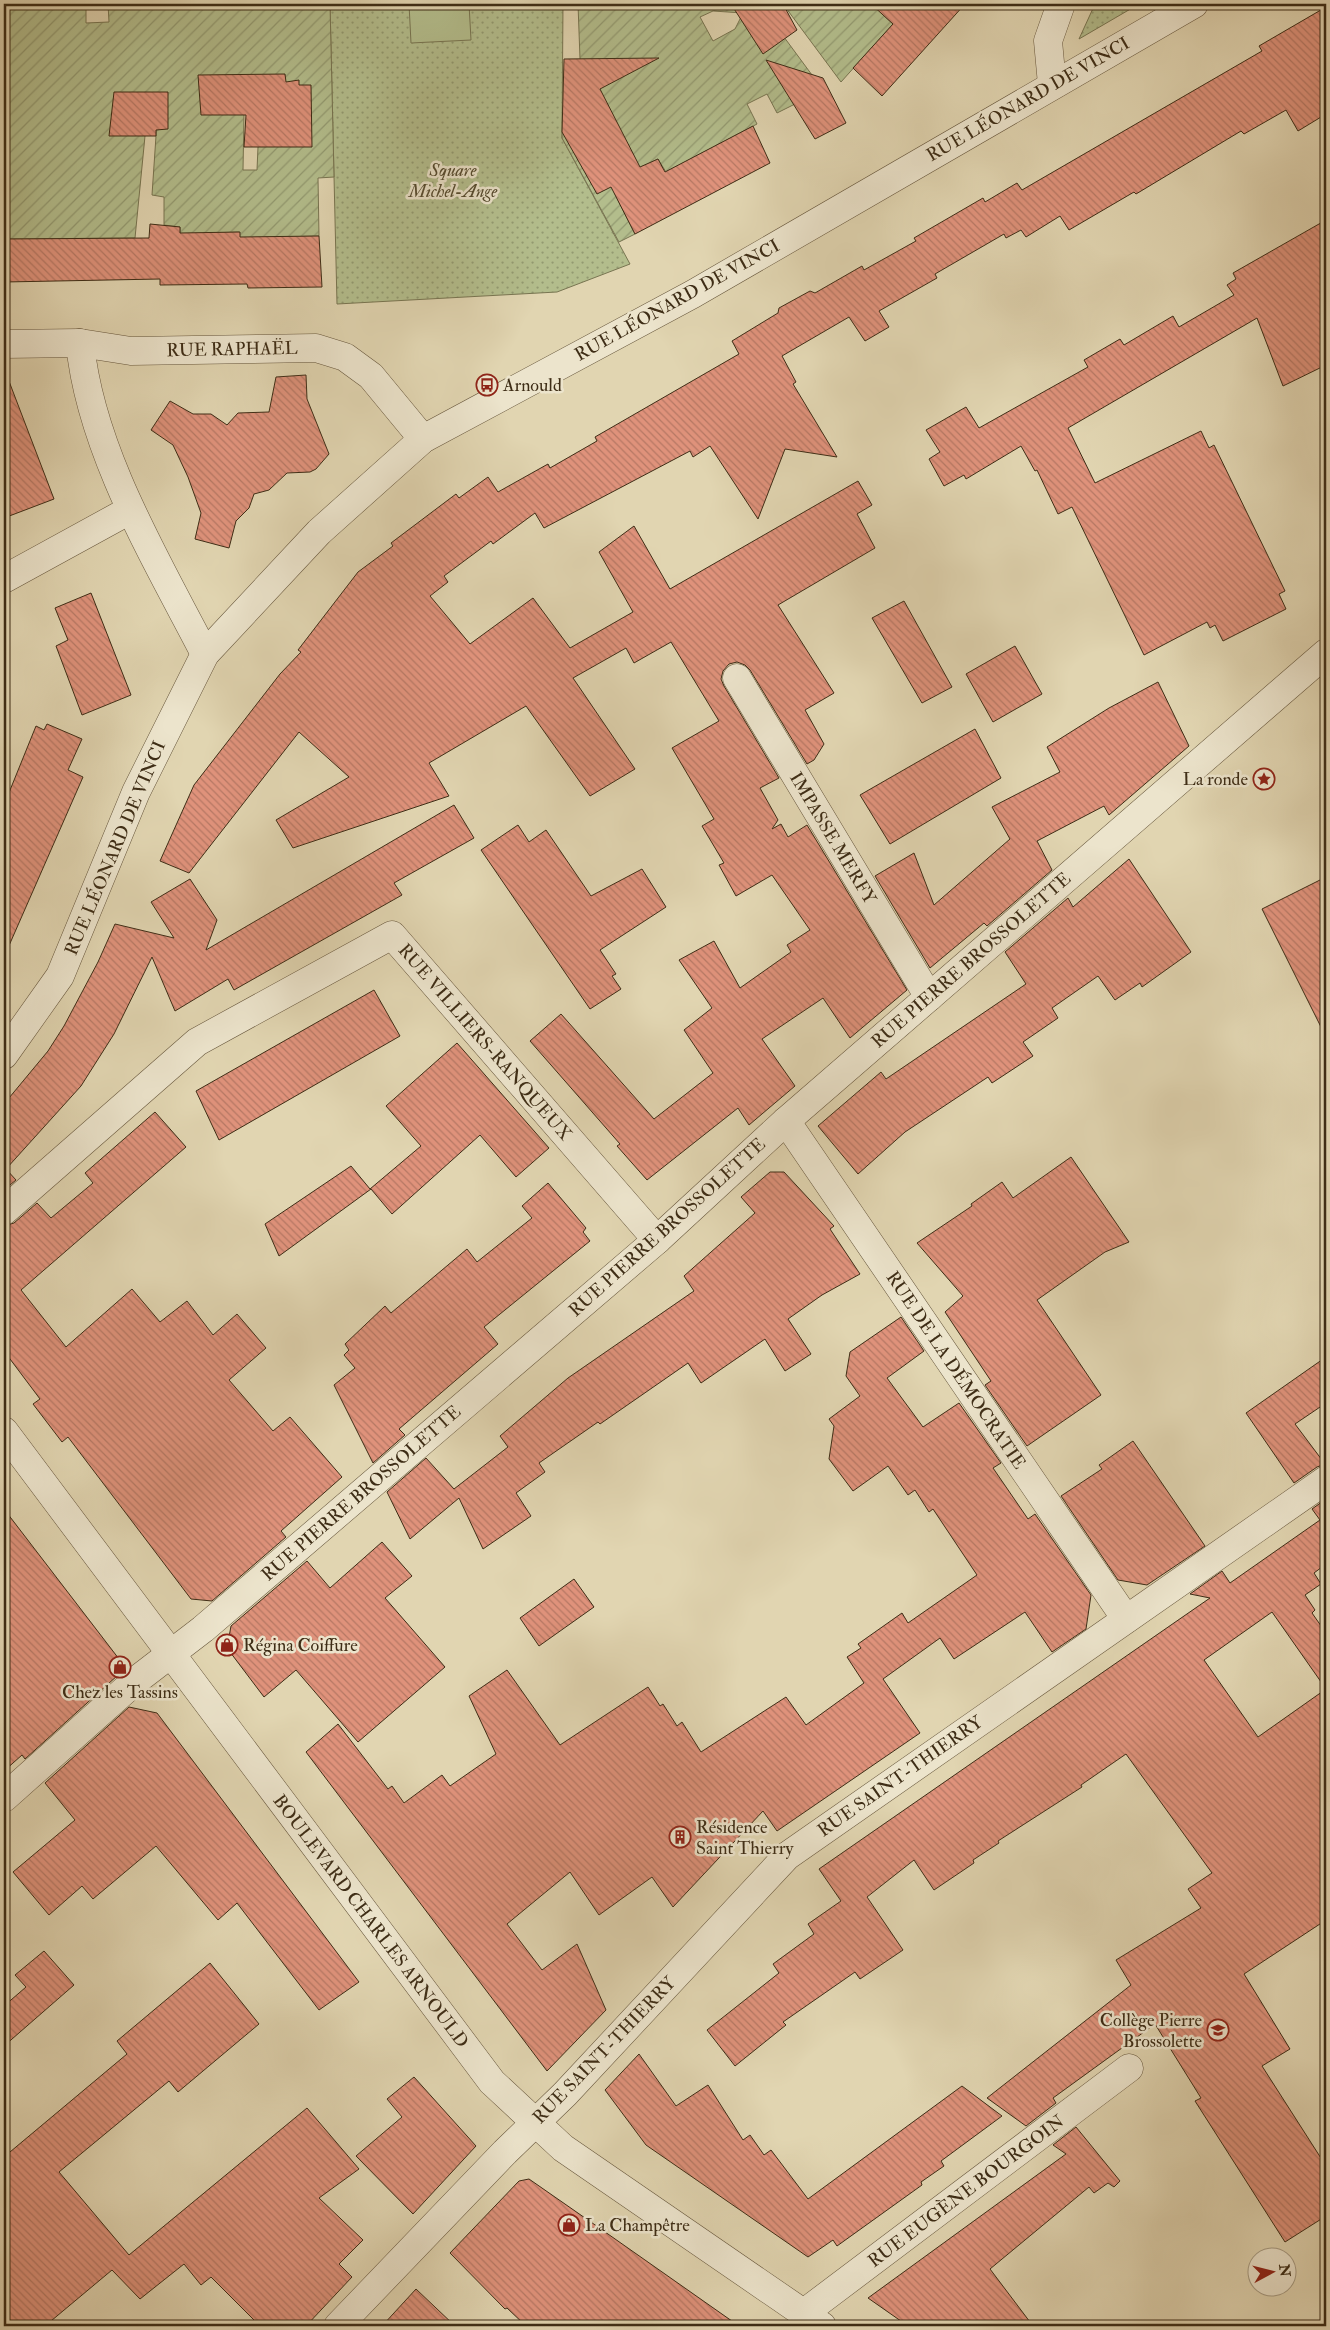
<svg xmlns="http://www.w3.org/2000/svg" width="1330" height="2330" viewBox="0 0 1330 2330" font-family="'IM FELL Double Pica',serif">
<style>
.park{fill:url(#park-dots);stroke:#787551}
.garden{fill:url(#garden-furrows);stroke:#787551;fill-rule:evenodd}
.pitch{fill:#b3bd8c;stroke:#787551}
.building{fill:url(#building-back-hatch);stroke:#3e2d16;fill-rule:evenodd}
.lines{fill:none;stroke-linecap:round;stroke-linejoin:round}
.minor-casing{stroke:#67573d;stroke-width:29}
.minor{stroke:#ece4cc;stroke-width:28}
.labels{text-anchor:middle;stroke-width:5;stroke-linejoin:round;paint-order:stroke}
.street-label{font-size:18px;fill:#3e2d16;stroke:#ece4cc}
.park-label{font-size:18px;font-style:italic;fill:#554a2e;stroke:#ece4cc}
.poi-label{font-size:18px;fill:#3e2d16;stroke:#ece4cc;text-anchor:start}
</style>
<defs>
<pattern id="park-dots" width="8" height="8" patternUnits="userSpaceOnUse" patternTransform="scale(1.25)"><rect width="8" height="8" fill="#b3bd8c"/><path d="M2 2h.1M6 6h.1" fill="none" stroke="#939a71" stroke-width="1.8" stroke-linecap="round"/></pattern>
<pattern id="garden-furrows" width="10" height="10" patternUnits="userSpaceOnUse" patternTransform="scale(1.25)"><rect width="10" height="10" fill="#b3bd8c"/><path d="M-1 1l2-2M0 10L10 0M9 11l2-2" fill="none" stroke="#939a71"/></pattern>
<pattern id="building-back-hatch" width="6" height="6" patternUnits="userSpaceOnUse" patternTransform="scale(1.25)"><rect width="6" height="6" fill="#df927b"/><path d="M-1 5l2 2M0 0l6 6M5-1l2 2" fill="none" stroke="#b67864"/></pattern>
</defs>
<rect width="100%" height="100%" fill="#e1d5b1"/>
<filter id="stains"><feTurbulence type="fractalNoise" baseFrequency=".004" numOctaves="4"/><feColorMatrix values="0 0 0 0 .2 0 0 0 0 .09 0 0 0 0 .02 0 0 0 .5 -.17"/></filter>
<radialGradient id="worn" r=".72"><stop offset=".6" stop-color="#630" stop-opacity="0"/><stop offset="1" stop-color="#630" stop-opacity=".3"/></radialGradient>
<!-- park -->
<g class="park">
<path d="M 330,4 L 563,4 L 562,138 L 630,264 L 557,292 L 337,304 Z"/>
<path d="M 1095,4 L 1139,4 L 1079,39 Z"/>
</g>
<!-- garden -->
<g class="garden">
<path d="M 4,4 L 86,4 L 86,23 L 109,22 L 108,4 L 330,4 L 334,177 L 318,178 L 319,236 L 280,237 L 239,247 L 239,232 L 211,233 L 180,244 L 180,227 L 164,225 L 164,197 L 152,195 L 156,136 L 156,103 L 145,136 L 135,238 L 4,239 ZM 244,114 L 285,127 L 258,147 L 257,170 L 243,170 Z"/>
<path d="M 578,4 L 750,4 L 770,12 L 767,14 L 812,75 L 795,104 L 777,113 L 767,94 L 747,104 L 757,124 L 666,172 L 658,159 L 641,167 L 617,198 L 635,234 L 619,242 L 562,138 L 563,121 L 580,59 ZM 713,11 L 743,13 L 735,29 L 713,41 L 700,17 Z"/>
<path d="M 783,4 L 890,4 L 881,13 L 893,24 L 841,82 Z"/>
</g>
<!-- pitch -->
<path class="pitch" d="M 409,4 L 469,4 L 471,40 L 411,43 Z"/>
<!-- building -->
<g class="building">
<path d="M 731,4 L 783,4 L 797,30 L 763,54 Z"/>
<path d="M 871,4 L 965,4 L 882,96 L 853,68 L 893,24 Z"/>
<path d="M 1326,7 L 1326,114 L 1298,131 L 1286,110 L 1244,134 L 1241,131 L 1136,194 L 1134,192 L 1069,230 L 1060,216 L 1026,237 L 1021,230 L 1006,238 L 1004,234 L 935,274 L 937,278 L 879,311 L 889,327 L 865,341 L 849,317 L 782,356 L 796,382 L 793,384 L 837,457 L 785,449 L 758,519 L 710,446 L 693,457 L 690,451 L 544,528 L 535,513 L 493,544 L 491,541 L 444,576 L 448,582 L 430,596 L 470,644 L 533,598 L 570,648 L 633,612 L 599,552 L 634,526 L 670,589 L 858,481 L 872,505 L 857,514 L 875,548 L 778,605 L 834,693 L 805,710 L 824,744 L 814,760 L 807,764 L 750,670 L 745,665 L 737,662 L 729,664 L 723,671 L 721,679 L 724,686 L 779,778 L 760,788 L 778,820 L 772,829 L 781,824 L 788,837 L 807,825 L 907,990 L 850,1038 L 823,998 L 762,1039 L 795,1086 L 749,1125 L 738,1108 L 647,1180 L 617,1146 L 620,1144 L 530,1041 L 561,1014 L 654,1119 L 713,1073 L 684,1030 L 712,1008 L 679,960 L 714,941 L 740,988 L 791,952 L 787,945 L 810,930 L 772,875 L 736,896 L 719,865 L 724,863 L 702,826 L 714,819 L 672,748 L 719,721 L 671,642 L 634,663 L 626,648 L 573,678 L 635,769 L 590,796 L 526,706 L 429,763 L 449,796 L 293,848 L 276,820 L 349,777 L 299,732 L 189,873 L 160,861 L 194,785 L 280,674 L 301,652 L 298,650 L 358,572 L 393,546 L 391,543 L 456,494 L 459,498 L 488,477 L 498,492 L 548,464 L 550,468 L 597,441 L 595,437 L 739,354 L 732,341 L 778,313 L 779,308 L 810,291 L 815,293 L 862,266 L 864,270 L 916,241 L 914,238 L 983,198 L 985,202 L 1017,183 L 1022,190 L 1262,51 L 1259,46 Z"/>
<path d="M 659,58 L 600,89 L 640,167 L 658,159 L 665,172 L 753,126 L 770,163 L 635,234 L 611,187 L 597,194 L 562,132 L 564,59 Z"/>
<path d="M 766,60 L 823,78 L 846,123 L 815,139 Z"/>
<path d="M 285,74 L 286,82 L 299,80 L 299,85 L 311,85 L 312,147 L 244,147 L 246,115 L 201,115 L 198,75 Z"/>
<path d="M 114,92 L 168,92 L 168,129 L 156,130 L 156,136 L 109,136 Z"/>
<path d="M 1326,220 L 1326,365 L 1283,386 L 1257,318 L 1068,428 L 1095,483 L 1201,431 L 1209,448 L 1214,445 L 1285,591 L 1279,594 L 1286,609 L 1223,641 L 1215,625 L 1210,628 L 1207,622 L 1144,655 L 1072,507 L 1058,514 L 1037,470 L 1035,471 L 1021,446 L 966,479 L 964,475 L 944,486 L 929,459 L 940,452 L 926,430 L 966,407 L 979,428 L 1088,367 L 1084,360 L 1120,339 L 1124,345 L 1173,316 L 1179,327 L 1234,295 L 1227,285 L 1236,279 L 1233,273 Z"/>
<path d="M 150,224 L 180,227 L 180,233 L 240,232 L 240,237 L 319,236 L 322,287 L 248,288 L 247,284 L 160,285 L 160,279 L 4,282 L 4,239 L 149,238 Z"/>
<path d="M 306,375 L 307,399 L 329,454 L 316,469 L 310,472 L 287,473 L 269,490 L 254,494 L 249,508 L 236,521 L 229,548 L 195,539 L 201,513 L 188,477 L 173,445 L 151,430 L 170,401 L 193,414 L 211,414 L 227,425 L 238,413 L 269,412 L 276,377 Z"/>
<path d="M 4,376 L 7,376 L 54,499 L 4,518 Z"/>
<path d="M 91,593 L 131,695 L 82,715 L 56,646 L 68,640 L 55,608 Z"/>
<path d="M 904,601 L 952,687 L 922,703 L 872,618 Z"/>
<path d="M 1015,646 L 1042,694 L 993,722 L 966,674 Z"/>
<path d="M 1158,682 L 1189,746 L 1109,815 L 1104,806 L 1037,841 L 1052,870 L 987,926 L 984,923 L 930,968 L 875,876 L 914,853 L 934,905 L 1010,839 L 992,807 L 1060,772 L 1047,747 L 1109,708 Z"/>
<path d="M 47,724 L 82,739 L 68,770 L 83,777 L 4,957 L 4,805 L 36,726 L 44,730 Z"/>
<path d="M 975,729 L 1001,778 L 890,844 L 860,795 Z"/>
<path d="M 454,805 L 474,838 L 394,883 L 402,895 L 234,990 L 228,979 L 175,1011 L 152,957 L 114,1034 L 81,1086 L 6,1169 L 16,1180 L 4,1190 L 4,1104 L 48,1051 L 64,1026 L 98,962 L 115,924 L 174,938 L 151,902 L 190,879 L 217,920 L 206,950 Z"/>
<path d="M 518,825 L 529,842 L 546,830 L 591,896 L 642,869 L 666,907 L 600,950 L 616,974 L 612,976 L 621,989 L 590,1009 L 481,850 Z"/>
<path d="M 1129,859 L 1191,952 L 1142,987 L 1140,983 L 1115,1000 L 1098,976 L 1052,1008 L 1058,1018 L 1023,1042 L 1033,1056 L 992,1083 L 988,1077 L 905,1132 L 858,1174 L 818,1126 L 881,1072 L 886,1079 L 1026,984 L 1005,952 L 1068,898 L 1073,907 Z"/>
<path d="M 1326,877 L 1326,1037 L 1262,909 Z"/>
<path d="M 374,990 L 400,1036 L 219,1140 L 196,1091 Z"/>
<path d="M 457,1043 L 549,1148 L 516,1177 L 480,1135 L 392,1214 L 371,1189 L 279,1256 L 265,1224 L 351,1166 L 370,1189 L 421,1146 L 386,1106 Z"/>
<path d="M 155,1112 L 186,1147 L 21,1290 L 66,1347 L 132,1289 L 160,1322 L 187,1301 L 213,1335 L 237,1314 L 266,1348 L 229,1380 L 273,1431 L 290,1417 L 342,1477 L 281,1531 L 286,1537 L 212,1601 L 191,1599 L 68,1437 L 62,1442 L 33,1404 L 40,1399 L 4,1351 L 4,1226 L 14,1223 L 37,1203 L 51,1218 L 93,1183 L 85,1173 Z"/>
<path d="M 1071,1157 L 1129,1242 L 1105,1252 L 1037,1300 L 1101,1395 L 1027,1446 L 985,1385 L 991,1381 L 945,1312 L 963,1296 L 917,1243 L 972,1206 L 971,1204 L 1002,1182 L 1013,1198 Z"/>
<path d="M 770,1172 L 784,1172 L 834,1226 L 830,1229 L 860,1274 L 822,1295 L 788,1319 L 811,1354 L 785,1371 L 765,1339 L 701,1383 L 688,1363 L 600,1424 L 598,1422 L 539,1463 L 545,1472 L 516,1493 L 531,1516 L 483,1549 L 459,1498 L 410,1539 L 387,1492 L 426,1458 L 454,1489 L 508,1447 L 500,1436 L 568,1378 L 694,1291 L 684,1276 L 755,1213 L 741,1197 Z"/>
<path d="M 548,1183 L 586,1228 L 583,1232 L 590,1241 L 484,1327 L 498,1344 L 399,1429 L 405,1435 L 373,1463 L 334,1385 L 355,1368 L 344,1355 L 349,1350 L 345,1344 L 385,1306 L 391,1313 L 467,1249 L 477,1262 L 532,1218 L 522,1206 Z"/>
<path d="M 901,1317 L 924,1351 L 887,1378 L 923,1427 L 959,1403 L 1001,1463 L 993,1468 L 1028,1519 L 1035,1514 L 1091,1595 L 1086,1629 L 1052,1652 L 1025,1612 L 954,1659 L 940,1638 L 883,1679 L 920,1733 L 777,1831 L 763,1811 L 673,1907 L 652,1877 L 599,1915 L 570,1872 L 507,1924 L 542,1970 L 577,1944 L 606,2010 L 547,2071 L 306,1752 L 338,1724 L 388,1789 L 392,1786 L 404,1803 L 442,1775 L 450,1786 L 496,1754 L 469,1696 L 507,1670 L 560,1745 L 648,1687 L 660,1706 L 663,1704 L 677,1726 L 682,1722 L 701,1752 L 786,1697 L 806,1725 L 864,1683 L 847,1657 L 861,1648 L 858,1644 L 902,1613 L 908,1623 L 977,1575 L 933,1509 L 929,1512 L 915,1490 L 908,1495 L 888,1466 L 853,1491 L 829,1459 L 834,1426 L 829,1419 L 860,1396 L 846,1376 L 850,1352 Z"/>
<path d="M 1326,1357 L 1326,1403 L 1295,1424 L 1325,1464 L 1317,1467 L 1294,1483 L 1246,1413 Z"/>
<path d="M 1133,1441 L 1205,1546 L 1147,1585 L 1118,1580 L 1061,1496 L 1102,1469 L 1099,1465 Z"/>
<path d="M 1326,1499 L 1326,1564 L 1314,1573 L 1321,1584 L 1305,1595 L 1315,1610 L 1312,1613 L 1326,1633 L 1326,1920 L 1244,1974 L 1290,2049 L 1262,2066 L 1326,2166 L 1326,2216 L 1285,2242 L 1195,2101 L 1201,2098 L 1155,2024 L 1053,2098 L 1056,2103 L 1026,2126 L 987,2098 L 1131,1985 L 1116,1960 L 1201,1908 L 1188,1889 L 1212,1873 L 1126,1754 L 1081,1785 L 1082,1787 L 998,1841 L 999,1843 L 973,1860 L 974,1863 L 934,1890 L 914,1860 L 867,1897 L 903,1950 L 860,1979 L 855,1972 L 783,2022 L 786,2025 L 735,2066 L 707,2030 L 779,1973 L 773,1964 L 814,1934 L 808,1924 L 841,1901 L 819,1869 L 1210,1598 L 1190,1594 L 1222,1571 L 1230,1583 L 1320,1520 L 1312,1509 ZM 1272,1612 L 1326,1689 L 1258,1737 L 1204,1660 Z"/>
<path d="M 4,1509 L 119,1659 L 118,1675 L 25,1759 L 22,1755 L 4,1771 Z"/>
<path d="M 382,1542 L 412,1576 L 385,1598 L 445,1667 L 358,1742 L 296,1670 L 264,1697 L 227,1648 L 231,1626 L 307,1561 L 330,1588 Z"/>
<path d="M 574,1579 L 594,1607 L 539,1646 L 520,1618 Z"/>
<path d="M 129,1707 L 157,1713 L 359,1982 L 319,2010 L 237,1903 L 218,1920 L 156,1846 L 93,1899 L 82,1886 L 49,1915 L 13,1872 L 75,1820 L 45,1783 Z"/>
<path d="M 44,1951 L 74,1985 L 4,2046 L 4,2006 L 26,1987 L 15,1975 Z"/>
<path d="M 210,1963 L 259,2024 L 178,2092 L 169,2081 L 59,2172 L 129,2255 L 307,2108 L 359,2169 L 319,2198 L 363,2240 L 339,2264 L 352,2277 L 306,2326 L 260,2326 L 211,2277 L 201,2285 L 184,2264 L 140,2299 L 112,2270 L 45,2326 L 4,2326 L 4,2157 L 127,2054 L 117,2041 Z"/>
<path d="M 639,2054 L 676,2106 L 708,2085 L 743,2140 L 750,2135 L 764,2155 L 771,2150 L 808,2199 L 962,2086 L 1002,2116 L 941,2161 L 944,2166 L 921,2182 L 922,2185 L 837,2246 L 833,2240 L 808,2257 L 646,2145 L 605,2090 Z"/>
<path d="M 414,2077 L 476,2146 L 413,2214 L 356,2156 L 402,2117 L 387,2099 Z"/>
<path d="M 1076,2127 L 1120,2181 L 1114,2187 L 1108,2183 L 1094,2193 L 1089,2187 L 990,2269 L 1033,2326 L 908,2326 L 868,2298 L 1066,2154 L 1053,2145 Z"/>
<path d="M 529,2179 L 598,2227 L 739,2326 L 526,2326 L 507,2308 L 505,2309 L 450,2253 L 519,2181 Z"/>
<path d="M 416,2289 L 455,2326 L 382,2326 Z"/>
</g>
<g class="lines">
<!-- minor casing -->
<g class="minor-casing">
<g id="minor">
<path d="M 1052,84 L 1048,41 L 1061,4"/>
<path d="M 80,343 C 90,450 157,561 205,654"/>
<path d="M 4,344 L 80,343 L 131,351 L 316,348 L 345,357 L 371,376 L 423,439"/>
<path d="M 4,579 L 130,510"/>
<path d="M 737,678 L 929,997"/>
<path d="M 4,1055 L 60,976 L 136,792 L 205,654 L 319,532 L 423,439 L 693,294 L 1194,4"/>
<path d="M 786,1121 L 1126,1619"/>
<path d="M 4,1211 L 197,1042 L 392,935 L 657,1240"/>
<path d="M 4,1431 L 492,2082 L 563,2148 L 822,2326"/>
<path d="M 4,1798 L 134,1682 L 203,1629 L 657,1240 L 786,1121 L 1326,653"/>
<path d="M 804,2313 L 1129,2068"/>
<path d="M 338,2326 L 505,2152 L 565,2094 L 787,1856 L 1326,1480"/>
</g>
</g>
<!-- minor -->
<use href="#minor" class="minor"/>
</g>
<!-- icons -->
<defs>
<g id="bus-ring" transform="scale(1.125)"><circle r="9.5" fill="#ece4cc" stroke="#8f2418" stroke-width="1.5"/><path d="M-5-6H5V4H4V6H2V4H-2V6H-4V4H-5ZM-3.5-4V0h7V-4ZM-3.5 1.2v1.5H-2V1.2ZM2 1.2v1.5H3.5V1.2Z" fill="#8f2418"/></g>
<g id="sight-ring" transform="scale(1.125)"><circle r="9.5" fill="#ece4cc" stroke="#8f2418" stroke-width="1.5"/><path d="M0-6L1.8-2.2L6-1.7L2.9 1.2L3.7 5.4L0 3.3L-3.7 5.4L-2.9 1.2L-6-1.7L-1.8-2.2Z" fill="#8f2418"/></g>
<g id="shop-ring" transform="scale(1.125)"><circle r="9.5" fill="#ece4cc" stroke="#8f2418" stroke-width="1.5"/><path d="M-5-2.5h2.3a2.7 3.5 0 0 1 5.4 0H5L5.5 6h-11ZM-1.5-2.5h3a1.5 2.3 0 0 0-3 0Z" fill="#8f2418"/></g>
<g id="building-ring" transform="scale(1.125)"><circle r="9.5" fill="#ece4cc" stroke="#8f2418" stroke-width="1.5"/><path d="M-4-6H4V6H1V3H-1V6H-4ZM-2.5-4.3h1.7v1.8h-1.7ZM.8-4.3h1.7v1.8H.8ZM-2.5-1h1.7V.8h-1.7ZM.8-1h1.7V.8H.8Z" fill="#8f2418"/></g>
<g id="school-ring" transform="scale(1.125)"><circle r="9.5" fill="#ece4cc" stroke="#8f2418" stroke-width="1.5"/><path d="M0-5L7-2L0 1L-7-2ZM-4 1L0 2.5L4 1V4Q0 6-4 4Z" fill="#8f2418"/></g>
</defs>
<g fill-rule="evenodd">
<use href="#bus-ring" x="487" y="385"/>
<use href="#sight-ring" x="1264" y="779"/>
<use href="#shop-ring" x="227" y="1645"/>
<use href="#shop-ring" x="120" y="1667"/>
<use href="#building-ring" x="680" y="1837"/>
<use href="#school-ring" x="1218" y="2030"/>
<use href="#shop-ring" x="569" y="2225"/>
</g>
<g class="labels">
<!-- street labels -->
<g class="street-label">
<text transform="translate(1028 99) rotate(-30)" y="6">RUE LÉONARD DE VINCI</text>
<text transform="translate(677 300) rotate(-29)" y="6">RUE LÉONARD DE VINCI</text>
<text transform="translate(232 349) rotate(-1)" y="6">RUE RAPHAËL</text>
<text transform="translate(833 838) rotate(59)" y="6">IMPASSE MERFY</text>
<text transform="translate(115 848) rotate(-67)" y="6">RUE LÉONARD DE VINCI</text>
<text transform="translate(971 960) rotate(-41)" y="6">RUE PIERRE BROSSOLETTE</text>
<text transform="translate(485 1042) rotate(49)" y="6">RUE VILLIERS-RANQUEUX</text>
<text transform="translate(667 1227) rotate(-42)" y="6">RUE PIERRE BROSSOLETTE</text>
<text transform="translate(956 1370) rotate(56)" y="6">RUE DE LA DÉMOCRATIE</text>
<text transform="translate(361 1493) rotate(-41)" y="6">RUE PIERRE BROSSOLETTE</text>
<text transform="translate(900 1776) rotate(-35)" y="6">RUE SAINT-THIERRY</text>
<text transform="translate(371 1921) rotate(53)" y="6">BOULEVARD CHARLES ARNOULD</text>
<text transform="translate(604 2050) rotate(-46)" y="6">RUE SAINT-THIERRY</text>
<text transform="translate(966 2191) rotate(-37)" y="6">RUE EUGÈNE BOURGOIN</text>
</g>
<!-- park labels -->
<g class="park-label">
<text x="453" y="176">Square<tspan x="453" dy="21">Michel-Ange</tspan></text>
</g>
<!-- poi labels -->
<g class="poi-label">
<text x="503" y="391">Arnould</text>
<text x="1248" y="785" text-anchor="end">La ronde</text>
<text x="243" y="1651">Régina Coiffure</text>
<text x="120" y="1698" text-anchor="middle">Chez les Tassins</text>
<text x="696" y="1833">Résidence<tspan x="696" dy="21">Saint Thierry</tspan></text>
<text x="1202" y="2026" text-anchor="end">Collège Pierre<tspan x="1202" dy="21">Brossolette</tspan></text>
<text x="585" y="2231">La Champêtre</text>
</g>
</g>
<!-- margin -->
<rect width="1330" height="2330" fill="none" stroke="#e1d5b1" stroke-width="20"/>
<rect x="5" y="5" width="1320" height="2320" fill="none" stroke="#3e2d16" stroke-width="2.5"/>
<rect x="10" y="10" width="1310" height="2310" fill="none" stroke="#3e2d16"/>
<!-- north arrow -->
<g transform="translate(1272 2272) rotate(83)"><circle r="24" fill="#ece4cc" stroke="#a69b83"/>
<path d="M0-4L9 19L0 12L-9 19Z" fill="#8f2418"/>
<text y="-8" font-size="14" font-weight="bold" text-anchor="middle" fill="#3e2d16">N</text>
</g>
<rect width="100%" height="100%" filter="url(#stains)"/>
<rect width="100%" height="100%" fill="url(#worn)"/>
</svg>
